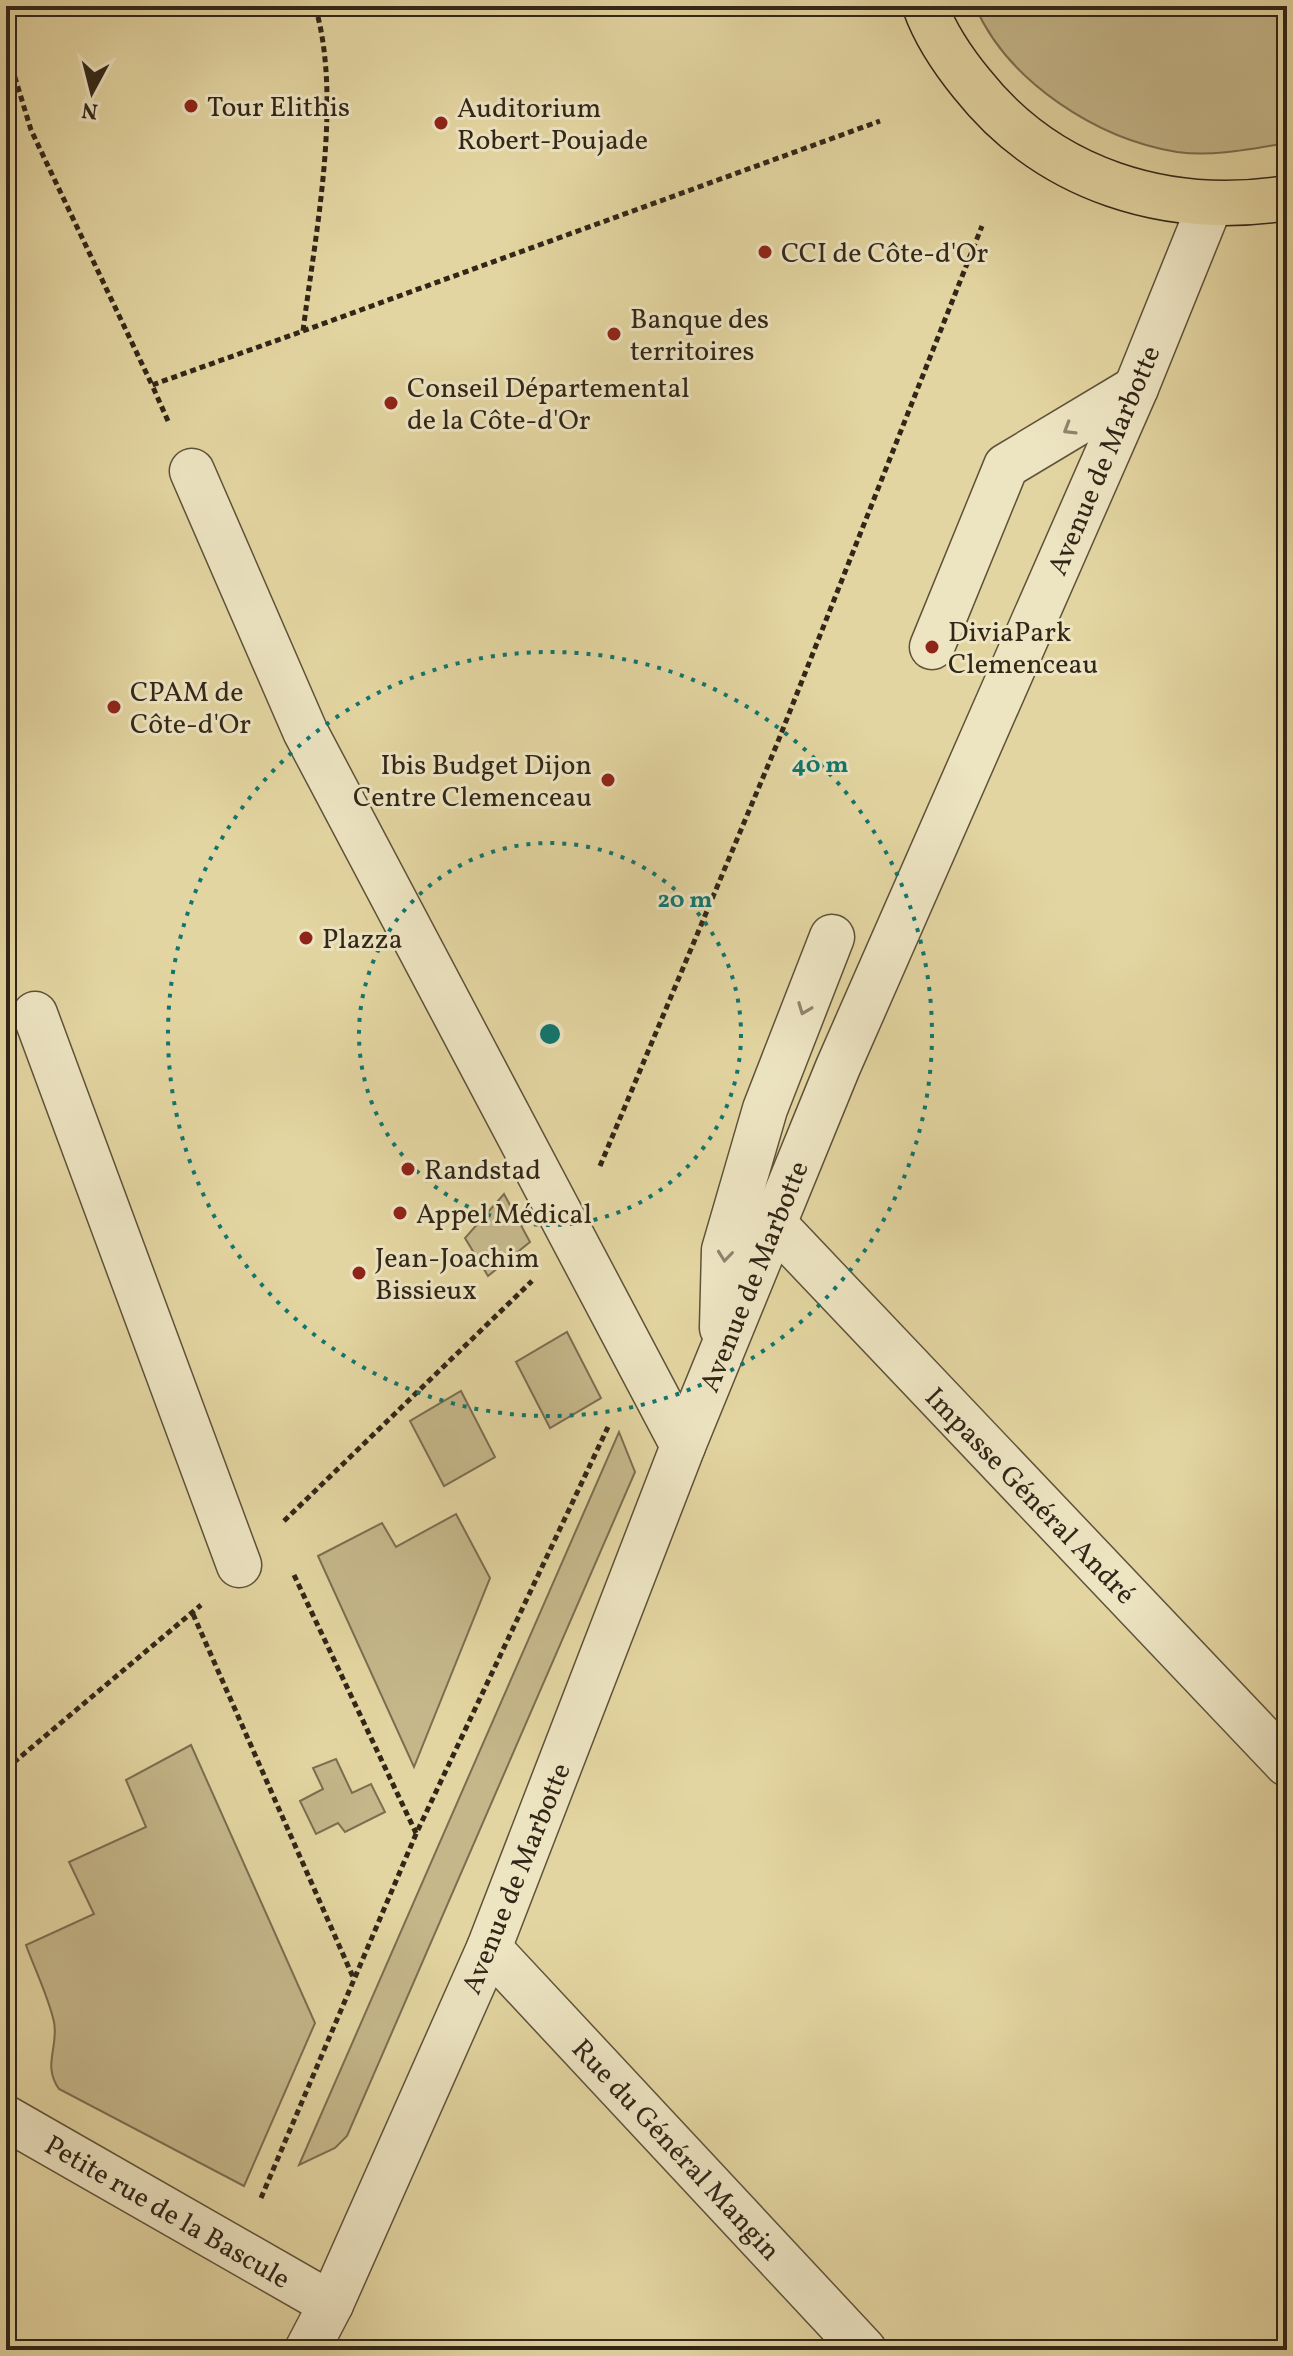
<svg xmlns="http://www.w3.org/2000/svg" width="1293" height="2356" viewBox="0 0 1293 2356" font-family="Vollkorn,serif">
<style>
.green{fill:#c5b78a;stroke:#7b6e51;stroke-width:2}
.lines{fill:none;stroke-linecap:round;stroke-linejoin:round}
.minor-casing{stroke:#5e523a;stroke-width:47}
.major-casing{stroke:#312618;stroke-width:47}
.path{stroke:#312618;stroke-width:5;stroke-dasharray:6 4;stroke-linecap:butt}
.minor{stroke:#ede4c2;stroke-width:44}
.major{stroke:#e3d5a1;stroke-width:44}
.oneway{stroke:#8f856d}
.ring{fill:none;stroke:#0f766e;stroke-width:4;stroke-dasharray:4 8}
.poi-dot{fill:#8f2418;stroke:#ede4c2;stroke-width:3}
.labels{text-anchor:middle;stroke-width:6;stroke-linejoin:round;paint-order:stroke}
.poi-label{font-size:28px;fill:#312618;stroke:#ede4c2;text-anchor:start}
.street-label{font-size:28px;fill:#312618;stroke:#ede4c2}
.centre{fill:#0f766e;stroke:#ede4c2;stroke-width:4}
.ring-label{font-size:24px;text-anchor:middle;font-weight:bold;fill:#0f766e;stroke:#ede4c2;stroke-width:6;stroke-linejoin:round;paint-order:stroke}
</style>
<rect width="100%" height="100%" fill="#e3d5a1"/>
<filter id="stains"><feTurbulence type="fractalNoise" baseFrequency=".0025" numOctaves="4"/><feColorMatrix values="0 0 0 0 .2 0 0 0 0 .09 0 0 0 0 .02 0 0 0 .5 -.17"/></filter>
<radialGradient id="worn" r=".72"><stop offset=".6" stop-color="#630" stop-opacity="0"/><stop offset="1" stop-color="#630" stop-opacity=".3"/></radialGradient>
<!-- green -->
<g class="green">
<path d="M 975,6 L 1287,6 L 1287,143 C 1251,149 1214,157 1177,152 C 1097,139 1008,82 975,6 Z"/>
<path d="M 504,1194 L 530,1242 L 488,1276 L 465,1238 Z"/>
<path d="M 567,1332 L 601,1398 L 550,1428 L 516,1362 Z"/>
<path d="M 461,1391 L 495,1457 L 444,1486 L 410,1421 Z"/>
<path d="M 619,1432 L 635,1472 L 347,2136 L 335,2148 L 299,2165 Z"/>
<path d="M 456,1514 L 490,1578 L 414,1767 L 318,1556 L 382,1523 L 396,1547 Z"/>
<path d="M 191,1745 L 315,2023 L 244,2186 L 59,2089 C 42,2065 59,2047 54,2022 C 48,1996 35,1970 26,1945 L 94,1914 L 69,1862 L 146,1827 L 126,1780 Z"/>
<path d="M 336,1759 L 352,1793 L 371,1784 L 385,1812 L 345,1832 L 338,1823 L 316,1834 L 300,1801 L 323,1789 L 313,1768 Z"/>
</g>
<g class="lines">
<!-- minor casing -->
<g class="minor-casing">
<g id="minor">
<path d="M 192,471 L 305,731 L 683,1446"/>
<path d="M 932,647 L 1006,466 L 1136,388"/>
<path d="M 35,1014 L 239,1565"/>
<path d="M 776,1226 L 1287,1764"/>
<path d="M 722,1328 L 724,1250 L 765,1109 L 832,937"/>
<path d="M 489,1948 L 864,2350"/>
<path d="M 6,2118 L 331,2304"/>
<path d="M 307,2350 L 331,2304 L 489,1948 L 683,1446 L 838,1067 L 1136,388 L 1210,205"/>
</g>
</g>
<!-- major casing -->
<g class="major-casing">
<path id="major" d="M 925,6 C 935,34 954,62 972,84 C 1049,181 1167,217 1287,198"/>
</g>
<!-- path -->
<g class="path">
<path d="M 6,48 L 31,130 L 152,385"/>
<path d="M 303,331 L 880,121"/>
<path d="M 168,421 L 152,385 L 303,331 C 315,235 343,99 315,6"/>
<path d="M 600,1166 L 777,744 L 982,226"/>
<path d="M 284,1521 L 532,1281"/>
<path d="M 294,1575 L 416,1833"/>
<path d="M 193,1614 L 353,1977"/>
<path d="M 6,1769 L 201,1605"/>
<path d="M 261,2198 L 416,1834 L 608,1427"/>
</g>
<!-- minor -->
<use href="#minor" class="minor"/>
<!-- major -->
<use href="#major" class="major"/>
</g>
<!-- one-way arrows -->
<defs><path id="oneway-chevron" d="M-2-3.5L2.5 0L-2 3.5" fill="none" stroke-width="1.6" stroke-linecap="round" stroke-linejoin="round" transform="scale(2)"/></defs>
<g class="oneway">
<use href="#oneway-chevron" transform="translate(1069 429) rotate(149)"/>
<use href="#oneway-chevron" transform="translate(804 1009) rotate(111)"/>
<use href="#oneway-chevron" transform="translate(725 1256) rotate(96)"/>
</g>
<!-- distance rings -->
<g class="ring">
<circle cx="550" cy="1034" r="191"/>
<circle cx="550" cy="1034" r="382"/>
</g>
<!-- markers -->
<g class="poi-dot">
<circle cx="191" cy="106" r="8"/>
<circle cx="441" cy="123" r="8"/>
<circle cx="765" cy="252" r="8"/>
<circle cx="614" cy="334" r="8"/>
<circle cx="391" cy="403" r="8"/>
<circle cx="932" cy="647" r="8"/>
<circle cx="114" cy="707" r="8"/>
<circle cx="608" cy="780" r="8"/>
<circle cx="306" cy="938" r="8"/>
<circle cx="408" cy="1169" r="8"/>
<circle cx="400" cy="1213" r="8"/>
<circle cx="359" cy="1273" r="8"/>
</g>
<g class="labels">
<!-- poi labels -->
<g class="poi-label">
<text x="207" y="116">Tour Elithis</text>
<text x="457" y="117">Auditorium<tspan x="457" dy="32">Robert-Poujade</tspan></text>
<text x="781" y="262">CCI de Côte-d'Or</text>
<text x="630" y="328">Banque des<tspan x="630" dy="32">territoires</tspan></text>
<text x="407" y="397">Conseil Départemental<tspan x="407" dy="32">de la Côte-d'Or</tspan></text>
<text x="948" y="641">DiviaPark<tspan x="948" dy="32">Clemenceau</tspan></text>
<text x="130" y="701">CPAM de<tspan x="130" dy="32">Côte-d'Or</tspan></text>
<text x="592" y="774" text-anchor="end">Ibis Budget Dijon<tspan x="592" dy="32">Centre Clemenceau</tspan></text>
<text x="322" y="948">Plazza</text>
<text x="424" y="1179">Randstad</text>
<text x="416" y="1223">Appel Médical</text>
<text x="375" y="1267">Jean-Joachim<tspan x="375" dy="32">Bissieux</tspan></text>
</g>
<!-- street labels -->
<g class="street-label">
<text transform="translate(1103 460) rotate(-67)" y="10">Avenue de Marbotte</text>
<text transform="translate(753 1276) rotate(-68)" y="10">Avenue de Marbotte</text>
<text transform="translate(1031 1495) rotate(46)" y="10">Impasse Général André</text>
<text transform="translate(515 1878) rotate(-68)" y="10">Avenue de Marbotte</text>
<text transform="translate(677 2149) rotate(47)" y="10">Rue du Général Mangin</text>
<text transform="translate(168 2211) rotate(30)" y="10">Petite rue de la Bascule</text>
</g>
</g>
<circle cx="550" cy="1034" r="12" class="centre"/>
<g class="ring-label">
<text x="820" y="772">40 m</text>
<text x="685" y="907">20 m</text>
</g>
<!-- margin -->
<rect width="1293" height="2356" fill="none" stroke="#e3d5a1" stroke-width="32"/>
<rect x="8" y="8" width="1277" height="2340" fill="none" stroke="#312618" stroke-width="4"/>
<rect x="16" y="16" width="1261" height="2324" fill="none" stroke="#312618" stroke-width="2"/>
<!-- north arrow -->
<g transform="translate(92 92) rotate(187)" stroke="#ede4c2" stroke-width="6" paint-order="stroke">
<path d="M0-6L14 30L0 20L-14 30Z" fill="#312618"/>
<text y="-12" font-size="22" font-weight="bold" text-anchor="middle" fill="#312618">N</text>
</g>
<rect width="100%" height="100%" filter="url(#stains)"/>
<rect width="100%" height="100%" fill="url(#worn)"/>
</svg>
